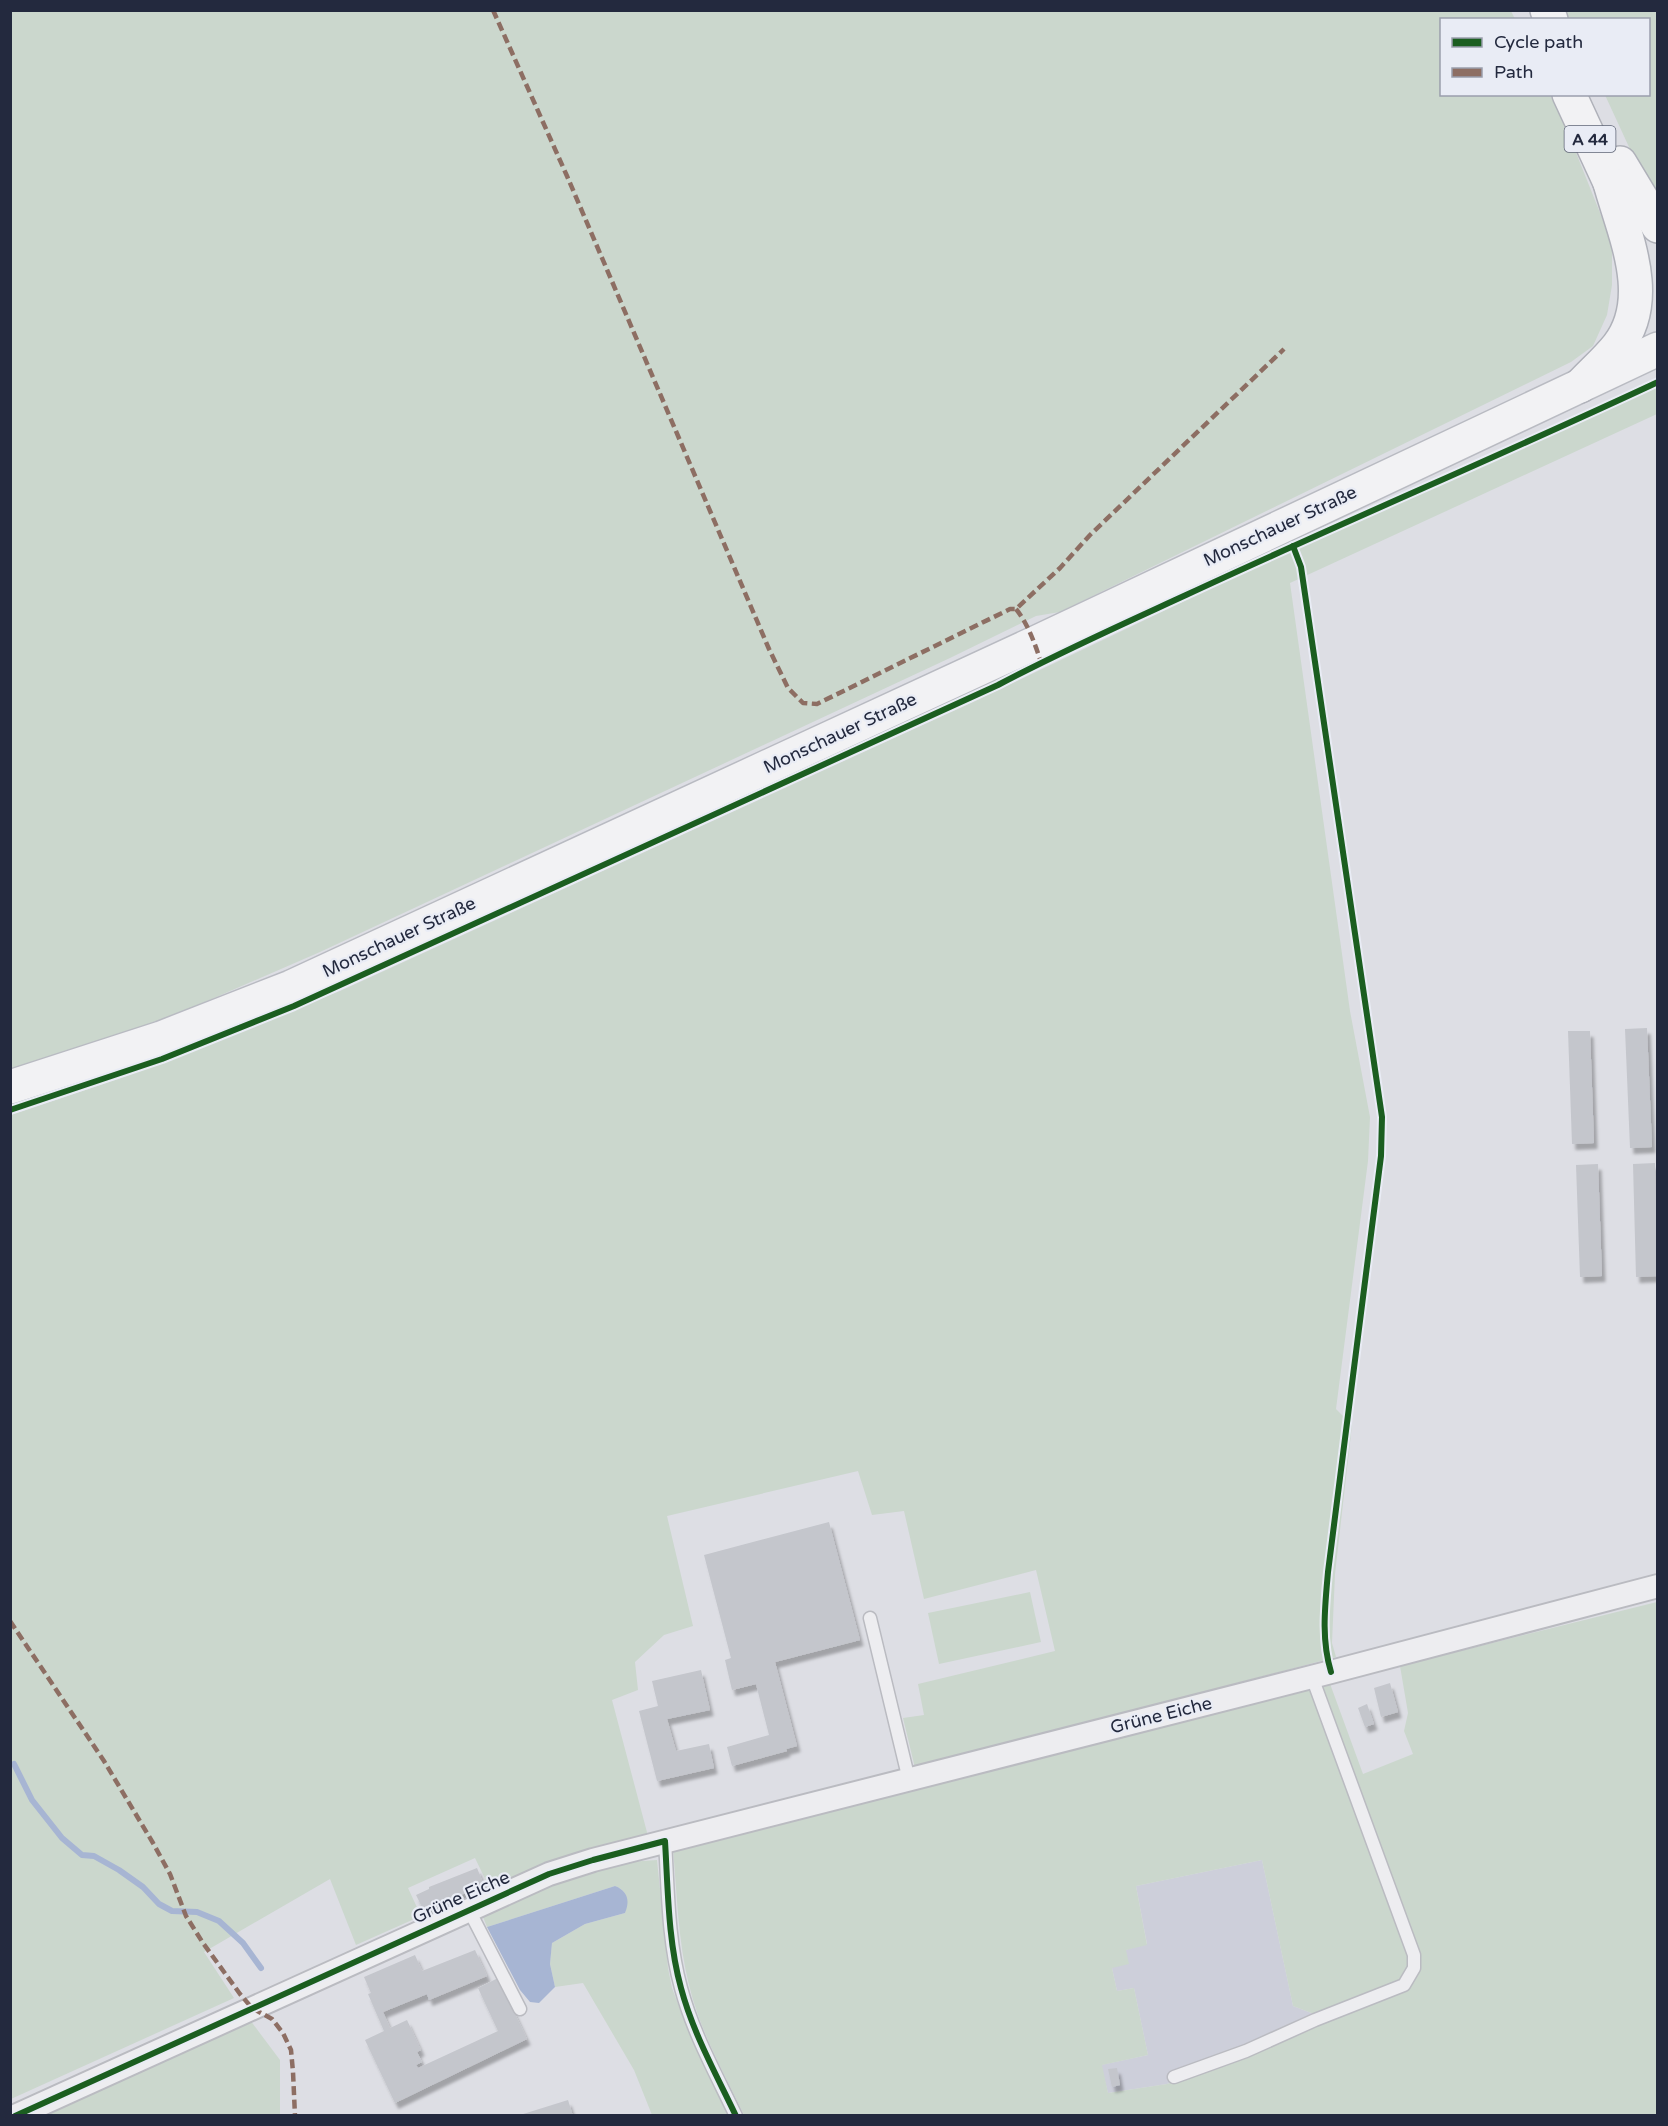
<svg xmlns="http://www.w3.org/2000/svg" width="1668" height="2126" viewBox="0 0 1668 2126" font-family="'Varela Round',sans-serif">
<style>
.built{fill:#cdcfda}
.green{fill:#cbd7cd;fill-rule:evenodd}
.water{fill:#a7b5d3}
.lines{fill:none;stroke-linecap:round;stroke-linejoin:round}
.stream{stroke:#a7b5d3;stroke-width:6}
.building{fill:#c4c6cc;filter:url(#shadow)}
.service-casing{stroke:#babbc1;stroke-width:15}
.minor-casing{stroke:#babbc1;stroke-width:26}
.primary-casing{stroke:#b9bbc2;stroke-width:36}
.motorway-casing{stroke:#afb1b9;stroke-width:36}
.service{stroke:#ededf0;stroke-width:12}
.minor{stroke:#ededf0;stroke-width:22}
.primary{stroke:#f2f2f4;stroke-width:33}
.motorway{stroke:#f2f2f4;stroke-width:33}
.quiet{stroke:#8d6e63;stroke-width:4.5;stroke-dasharray:9 4.5;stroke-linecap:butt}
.cycleway-casing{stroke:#e9ecf5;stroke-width:10}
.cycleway{stroke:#1b5e20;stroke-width:6}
.labels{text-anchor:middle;stroke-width:4.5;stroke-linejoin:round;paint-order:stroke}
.shield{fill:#e9ecf5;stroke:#5e6475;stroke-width:1.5}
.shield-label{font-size:16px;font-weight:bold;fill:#23293e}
.street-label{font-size:18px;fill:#23293e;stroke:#e9ecf5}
</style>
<defs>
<filter id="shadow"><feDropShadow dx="3.5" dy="6" stdDeviation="1.5" flood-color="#0004"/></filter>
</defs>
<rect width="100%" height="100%" fill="#dddee4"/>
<!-- built -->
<path class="built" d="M 1262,1860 L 1293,2006 L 1314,2014 L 1317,2027 L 1167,2084 L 1108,2093 L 1101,2065 L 1148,2055 L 1134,1988 L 1117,1991 L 1112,1968 L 1125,1950 L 1147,1944 L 1136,1886 Z"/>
<!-- green -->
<g class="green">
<path d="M 11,11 L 1511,11 L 1515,19 L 1442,20 L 1442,94 L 1550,95 L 1567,130 L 1612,243 L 1612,285 L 1607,315 L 1593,346 L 1571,362 L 1060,612 L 1036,616 L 950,658 L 320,952 L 159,1022 L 11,1069 Z"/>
<path d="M 1565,11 L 1657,11 L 1657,196 L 1641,173 L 1605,95 L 1648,94 L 1648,20 L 1570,19 Z"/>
<path d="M 1657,386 L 1657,414 L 1290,583 L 1350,1011 L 1370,1117 L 1368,1161 L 1336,1409 L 1352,1425 L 1335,1574 L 1332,1643 L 1336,1657 L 915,1768 L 903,1718 L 924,1715 L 918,1684 L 1055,1651 L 1036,1570 L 924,1599 L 904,1511 L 872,1515 L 858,1471 L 667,1516 L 693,1626 L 664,1635 L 635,1662 L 638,1690 L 612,1700 L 648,1836 L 491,1891 L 475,1858 L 408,1888 L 421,1916 L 356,1945 L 330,1879 L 204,1952 L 234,1998 L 11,2099 L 11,1115 L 127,1076 L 340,991 L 971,703 L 1285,553 Z"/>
<path d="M 1030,1592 L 1041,1642 L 939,1664 L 928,1613 Z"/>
<path d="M 1657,1602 L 1657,2115 L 744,2115 C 724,2073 700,2031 689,1985 C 678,1941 677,1894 673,1849 L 1329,1681 L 1363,1774 L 1413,1754 L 1404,1731 L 1408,1713 L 1400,1666 ZM 1262,1860 L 1293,2006 L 1314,2014 L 1317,2026 L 1167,2084 L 1108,2093 L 1102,2065 L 1148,2055 L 1134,1988 L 1117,1991 L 1112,1968 L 1129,1964 L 1126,1950 L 1147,1945 L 1136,1886 Z"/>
<path d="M 657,1860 L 668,1968 L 672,1988 L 691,2038 L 730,2115 L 652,2115 L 634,2070 L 583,1983 L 555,1987 L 550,1964 L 552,1943 L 585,1924 L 625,1913 C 628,1900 629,1892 615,1886 L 487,1927 L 481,1912 L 570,1873 L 615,1863 Z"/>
<path d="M 250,2020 L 280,2060 L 280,2115 L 38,2116 Z"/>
</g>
<!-- water -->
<path class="water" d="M 615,1886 C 628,1891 630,1901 625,1913 L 585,1924 L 552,1943 L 550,1964 L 555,1987 L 539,2003 L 530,2002 L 520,1990 L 487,1927 Z"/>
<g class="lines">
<!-- stream -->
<path class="stream" d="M 14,1764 L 32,1800 L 62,1838 L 82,1855 L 94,1856 L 119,1870 L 143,1887 L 159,1904 L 172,1911 L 197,1912 L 219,1921 L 243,1943 L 261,1968"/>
</g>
<!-- building -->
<g class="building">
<path d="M 1647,1028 L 1652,1147 L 1630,1148 L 1625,1029 Z"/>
<path d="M 1568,1031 L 1590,1031 L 1594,1143 L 1572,1144 Z"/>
<path d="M 1655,1163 L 1658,1276 L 1636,1277 L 1633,1164 Z"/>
<path d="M 1598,1164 L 1602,1276 L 1580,1277 L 1576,1165 Z"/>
<path d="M 829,1522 L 860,1640 L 775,1662 L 797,1746 L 786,1749 L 787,1751 L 732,1766 L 727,1747 L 769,1735 L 756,1684 L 732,1690 L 725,1660 L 731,1658 L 704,1555 Z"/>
<path d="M 701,1670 L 710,1710 L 667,1719 L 676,1751 L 709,1744 L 714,1768 L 657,1781 L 639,1711 L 658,1706 L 652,1681 Z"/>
<path d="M 1390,1683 L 1398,1712 L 1381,1717 L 1374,1688 Z"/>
<path d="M 1367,1704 L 1374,1724 L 1365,1727 L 1358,1708 Z"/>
<path d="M 477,1868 L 484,1885 L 424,1911 L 416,1895 L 429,1889 L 429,1887 Z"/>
<path d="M 475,1950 L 487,1976 L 429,2000 L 427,1994 L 383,2012 L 390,2028 L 407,2020 L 421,2050 L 417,2052 L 422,2062 L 416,2065 L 418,2068 L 498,2031 L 478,1988 L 498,1978 L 527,2039 L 395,2103 L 365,2040 L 384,2031 L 368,1994 L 371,1993 L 364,1977 L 415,1955 L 422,1971 Z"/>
<path d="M 1117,2068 L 1120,2085 L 1112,2087 L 1108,2069 Z"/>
<path d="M 568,2100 L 573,2116 L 520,2116 L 520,2115 Z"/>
</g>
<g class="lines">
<!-- service casing -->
<g class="service-casing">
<g id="service">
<path d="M 870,1618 L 909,1780"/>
<path d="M 665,1841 C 668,1890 668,1941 681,1988 C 693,2033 716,2074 736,2116"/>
<path d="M 469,1910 L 520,2009"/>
<path d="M 1174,2077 L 1246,2051 L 1315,2020 L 1404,1985 L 1414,1968 L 1414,1955 L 1312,1677"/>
</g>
</g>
<!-- minor casing -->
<g class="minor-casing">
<path id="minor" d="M 15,2116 L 549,1874 L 593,1860 L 1331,1672 L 1658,1586"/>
</g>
<!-- primary casing -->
<g class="primary-casing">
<path id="primary" d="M 10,1087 L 161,1038 L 291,987 L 1035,643 L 1658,349"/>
</g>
<!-- motorway casing -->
<g class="motorway-casing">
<g id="motorway">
<path d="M 1547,10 L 1551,20"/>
<path d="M 1569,94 L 1619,202"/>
<path d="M 1620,163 L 1658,226"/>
<path d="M 1580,386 C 1592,373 1607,360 1618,346 C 1655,298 1624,234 1610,183"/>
</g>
</g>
<!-- service -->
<use href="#service" class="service"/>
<!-- minor -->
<use href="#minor" class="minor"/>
<!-- primary -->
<use href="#primary" class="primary"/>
<!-- motorway -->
<use href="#motorway" class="motorway"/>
<!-- quiet -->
<g class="quiet">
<path d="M 493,10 L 567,176 L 769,649 L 788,688 L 803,703 L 817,704 L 1010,609 L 1016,609 L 1060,568 L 1090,535 L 1284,349"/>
<path d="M 1016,609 C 1028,624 1035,644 1041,662"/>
<path d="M 10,1621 L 104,1761 L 153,1843 L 170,1874 L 186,1916 L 203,1943 L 240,1994 L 252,2008 L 272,2019 L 283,2033 L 291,2050 L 293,2072 L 295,2116"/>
</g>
<!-- cycleway casing -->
<g class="cycleway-casing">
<g id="cycleway">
<path d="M 1293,546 L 1301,567 L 1382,1117 L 1381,1156 L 1328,1572 C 1325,1606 1321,1639 1331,1672"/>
<path d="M 10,1110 L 162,1059 L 294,1006 L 998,685 C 1060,652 1123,624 1186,595 C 1343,522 1502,455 1658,382"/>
<path d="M 15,2116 L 549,1874 L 593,1860 L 665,1841 C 668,1890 668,1941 681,1988 C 693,2033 716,2074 736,2116"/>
</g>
</g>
<!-- cycleway -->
<use href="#cycleway" class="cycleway"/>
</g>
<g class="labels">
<!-- shield labels -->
<rect class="shield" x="1564.5" y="126" width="51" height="26" rx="4.5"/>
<g class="shield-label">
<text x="1590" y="145">A 44</text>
</g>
<!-- street labels -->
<g class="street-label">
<text transform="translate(1280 526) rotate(-25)" y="6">Monschauer Straße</text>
<text transform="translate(840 733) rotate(-25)" y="6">Monschauer Straße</text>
<text transform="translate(399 937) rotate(-25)" y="6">Monschauer Straße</text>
<text transform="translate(1161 1715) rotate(-14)" y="6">Grüne Eiche</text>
<text transform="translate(461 1897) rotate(-24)" y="6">Grüne Eiche</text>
</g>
</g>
<!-- border -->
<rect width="1668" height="2126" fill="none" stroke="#23293e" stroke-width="24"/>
<!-- legend -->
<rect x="1440" y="18" width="210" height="78" fill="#e9ecf5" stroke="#9a9eac" stroke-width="1.5"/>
<rect x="1452" y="38" width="30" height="9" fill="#1b5e20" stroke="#9a9eac" stroke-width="1.5"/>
<text x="1494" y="48" font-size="18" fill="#23293e">Cycle path</text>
<rect x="1452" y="68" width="30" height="9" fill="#8d6e63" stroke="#9a9eac" stroke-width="1.5"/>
<text x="1494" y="78" font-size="18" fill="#23293e">Path</text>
</svg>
